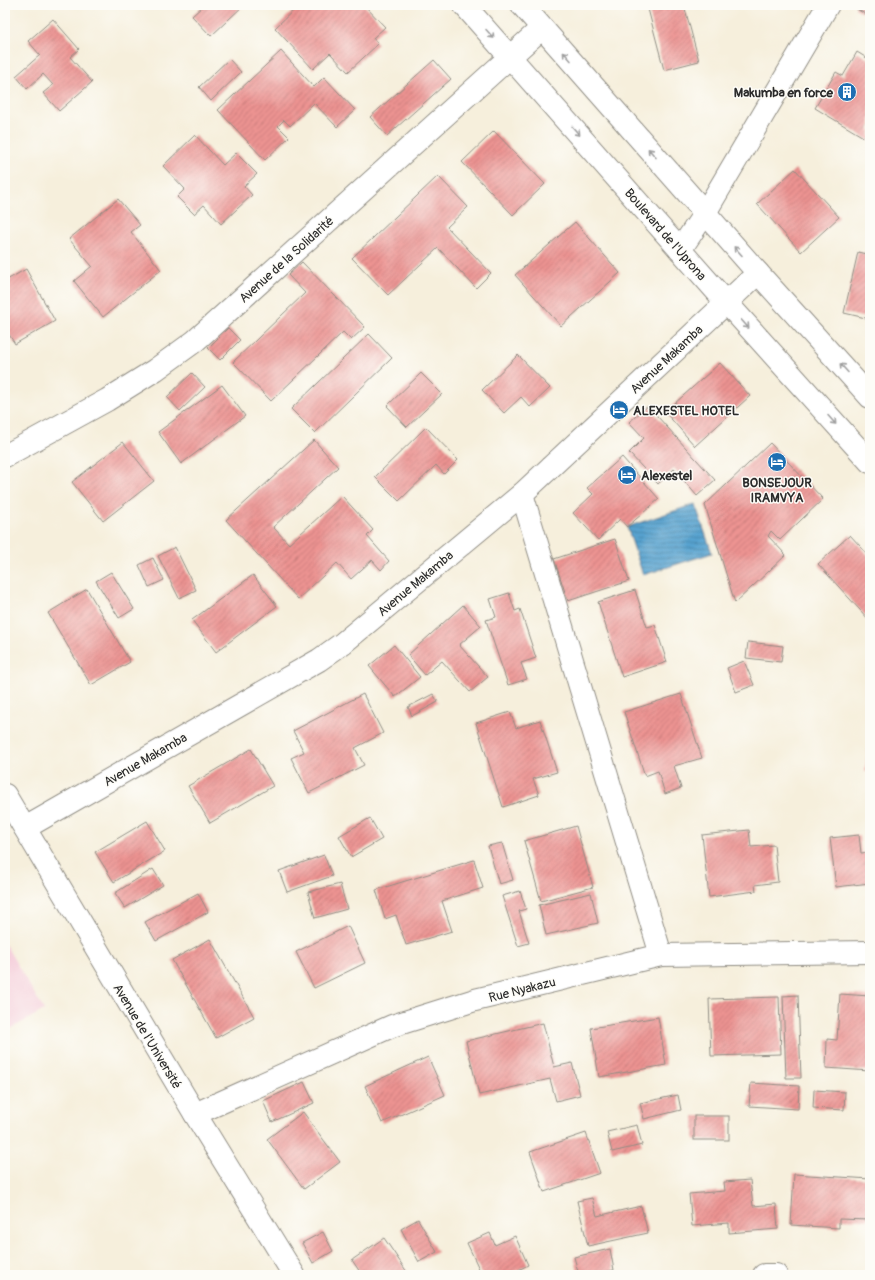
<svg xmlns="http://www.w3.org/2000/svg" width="875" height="1280" viewBox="0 0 875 1280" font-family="Pangolin,sans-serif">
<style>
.built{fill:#f5cfdb}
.water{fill:url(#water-rules);stroke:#40667d}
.building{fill:url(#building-hatch)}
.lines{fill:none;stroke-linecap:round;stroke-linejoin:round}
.minor-casing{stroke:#908d84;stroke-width:24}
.minor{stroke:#fff;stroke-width:22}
.oneway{stroke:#a0a0a0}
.labels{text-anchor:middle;stroke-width:3;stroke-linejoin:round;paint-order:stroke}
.poi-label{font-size:13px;font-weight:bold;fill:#2b2b2b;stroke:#fdfcf7;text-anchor:start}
.street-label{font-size:13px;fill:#2b2b2b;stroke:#fdfcf7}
</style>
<defs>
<pattern id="water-rules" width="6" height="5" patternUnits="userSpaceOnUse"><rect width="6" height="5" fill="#56a2cf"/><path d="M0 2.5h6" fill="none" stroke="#4784a8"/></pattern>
<pattern id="building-hatch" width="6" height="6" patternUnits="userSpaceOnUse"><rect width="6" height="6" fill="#ec9391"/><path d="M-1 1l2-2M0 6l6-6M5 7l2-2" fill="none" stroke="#bf7877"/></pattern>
</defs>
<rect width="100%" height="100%" fill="#fdfcf7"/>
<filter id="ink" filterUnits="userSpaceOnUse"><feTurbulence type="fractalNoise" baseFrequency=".025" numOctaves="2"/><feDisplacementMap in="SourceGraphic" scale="8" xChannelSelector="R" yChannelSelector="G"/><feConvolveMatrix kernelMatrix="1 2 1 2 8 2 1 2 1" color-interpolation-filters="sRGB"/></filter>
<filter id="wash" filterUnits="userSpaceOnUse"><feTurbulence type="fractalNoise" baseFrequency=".012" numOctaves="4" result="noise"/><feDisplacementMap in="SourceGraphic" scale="16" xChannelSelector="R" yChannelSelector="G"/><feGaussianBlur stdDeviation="0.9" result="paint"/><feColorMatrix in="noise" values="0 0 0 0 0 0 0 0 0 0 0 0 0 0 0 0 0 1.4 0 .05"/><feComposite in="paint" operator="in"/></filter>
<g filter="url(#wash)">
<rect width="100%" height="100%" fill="#f6efdc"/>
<!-- built -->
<path class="built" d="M 5,944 L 44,1010 L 5,1032 Z"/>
<!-- water -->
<path class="water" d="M 695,504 L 712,553 L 643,575 L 627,527 Z"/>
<g id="blocks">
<!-- building -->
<g class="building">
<path d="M 202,5 L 244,5 L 211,36 L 192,16 L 203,6 Z"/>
<path d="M 299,5 L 364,5 L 385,27 L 373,38 L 378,44 L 348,72 L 330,53 L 313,69 L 275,28 Z"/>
<path d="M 647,5 L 684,5 L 699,61 L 664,70 Z"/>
<path d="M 856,5 L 870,5 L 870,17 L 855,8 Z"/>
<path d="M 53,19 L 79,49 L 70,57 L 92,82 L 59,111 L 43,93 L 53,85 L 43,74 L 27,89 L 16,76 L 40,55 L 28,41 Z"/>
<path d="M 281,51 L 314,87 L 324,77 L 355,110 L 337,127 L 314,103 L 290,126 L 284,120 L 278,126 L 289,137 L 265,160 L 218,110 Z"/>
<path d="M 857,52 L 870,60 L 870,141 L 815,108 L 836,72 L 843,76 Z"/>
<path d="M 229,59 L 241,72 L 211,101 L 199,87 Z"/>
<path d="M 434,60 L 451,79 L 387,136 L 370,117 Z"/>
<path d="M 494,131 L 545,184 L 513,215 L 462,162 Z"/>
<path d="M 195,135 L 223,165 L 236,153 L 257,174 L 244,186 L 252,195 L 221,224 L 204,205 L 194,214 L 177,197 L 185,189 L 163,166 Z"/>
<path d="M 795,169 L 839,217 L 801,252 L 757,204 Z"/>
<path d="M 438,176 L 468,207 L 447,227 L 491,273 L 476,288 L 438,248 L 388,295 L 352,258 Z"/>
<path d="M 118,199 L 140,225 L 131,232 L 161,270 L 103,317 L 74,281 L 92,266 L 69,239 Z"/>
<path d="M 575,222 L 620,273 L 561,326 L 515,275 Z"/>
<path d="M 858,252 L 870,255 L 870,319 L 844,313 Z"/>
<path d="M 302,262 L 365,327 L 351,340 L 343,332 L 271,401 L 233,362 L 305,293 L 288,275 Z"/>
<path d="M 26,269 L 55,321 L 15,344 L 8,333 L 5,335 L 5,281 Z"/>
<path d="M 228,328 L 240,340 L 220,360 L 208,348 Z"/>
<path d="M 369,334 L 392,358 L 315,433 L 291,409 Z"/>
<path d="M 518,355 L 550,388 L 530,407 L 521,397 L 504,413 L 482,390 Z"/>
<path d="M 720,363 L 750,396 L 695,446 L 665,412 Z"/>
<path d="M 192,373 L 205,387 L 180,411 L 167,397 Z"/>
<path d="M 421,373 L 442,394 L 407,427 L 387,406 Z"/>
<path d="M 222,385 L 245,416 L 181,464 L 158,432 Z"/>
<path d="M 648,406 L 715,480 L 697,496 L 674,469 L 658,484 L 629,453 L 644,438 L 629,422 Z"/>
<path d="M 426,427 L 458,460 L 444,474 L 436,465 L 399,501 L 375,477 Z"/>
<path d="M 314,440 L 338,467 L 273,527 L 289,544 L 342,496 L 373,530 L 367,536 L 389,561 L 381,570 L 372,560 L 351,579 L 337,563 L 298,599 L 226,520 Z"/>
<path d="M 123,442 L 154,481 L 103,521 L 72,482 Z"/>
<path d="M 770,443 L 823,499 L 780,540 L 771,531 L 768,536 L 786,555 L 735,603 L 705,505 Z"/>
<path d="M 622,457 L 659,499 L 627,527 L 620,519 L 598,540 L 573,513 L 593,494 L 587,488 Z"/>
<path d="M 850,535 L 870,557 L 870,621 L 818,564 Z"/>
<path d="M 615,539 L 629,581 L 568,601 L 554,559 Z"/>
<path d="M 175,547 L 196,590 L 179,598 L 158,556 Z"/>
<path d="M 153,558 L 164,580 L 149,587 L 139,565 Z"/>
<path d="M 111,572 L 134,609 L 119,618 L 96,581 Z"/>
<path d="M 253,575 L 277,606 L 216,652 L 192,620 Z"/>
<path d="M 87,589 L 130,662 L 91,685 L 48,613 Z"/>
<path d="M 635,590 L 647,627 L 655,625 L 667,662 L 622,677 L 598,602 Z"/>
<path d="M 509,593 L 515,611 L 520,609 L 536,658 L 521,663 L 527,679 L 508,685 L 486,620 L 496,617 L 490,599 Z"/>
<path d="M 463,605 L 481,626 L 459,645 L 488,677 L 470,692 L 442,661 L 425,675 L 408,655 Z"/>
<path d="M 748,642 L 783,646 L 781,662 L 746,658 Z"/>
<path d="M 394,645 L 420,677 L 395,697 L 369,666 Z"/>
<path d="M 744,661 L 754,685 L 736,692 L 727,668 Z"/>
<path d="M 363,694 L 383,733 L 355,748 L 364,765 L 309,793 L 291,758 L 304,752 L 293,731 Z"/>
<path d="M 433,694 L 438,702 L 412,716 L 408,707 Z"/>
<path d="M 681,694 L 702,758 L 674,766 L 681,788 L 665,794 L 658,771 L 645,776 L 624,712 Z"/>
<path d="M 510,712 L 516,728 L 540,720 L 557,772 L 533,779 L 539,795 L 503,807 L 476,723 Z"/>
<path d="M 869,738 L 870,738 L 870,772 L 865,771 Z"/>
<path d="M 251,749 L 273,786 L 210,823 L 188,786 Z"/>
<path d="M 370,818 L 382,839 L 351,857 L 339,836 Z"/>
<path d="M 147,821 L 165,851 L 114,882 L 95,852 Z"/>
<path d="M 576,826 L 593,887 L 541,901 L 524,841 Z"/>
<path d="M 749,830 L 751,847 L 774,845 L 778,882 L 755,885 L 756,891 L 709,897 L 702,835 Z"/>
<path d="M 859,835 L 861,853 L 870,852 L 870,883 L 836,887 L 830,838 Z"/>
<path d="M 502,843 L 513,880 L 499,884 L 488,846 Z"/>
<path d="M 324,855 L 332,876 L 287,892 L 279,871 Z"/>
<path d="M 474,860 L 483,888 L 442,901 L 452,931 L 406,945 L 396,915 L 385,919 L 376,890 Z"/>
<path d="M 153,869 L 163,885 L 125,908 L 115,893 Z"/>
<path d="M 340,884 L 347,909 L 315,918 L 308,892 Z"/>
<path d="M 520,891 L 526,909 L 519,911 L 529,943 L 518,946 L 502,896 Z"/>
<path d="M 198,893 L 208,912 L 156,941 L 145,922 Z"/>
<path d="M 591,893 L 598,923 L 546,935 L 539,905 Z"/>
<path d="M 348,926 L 365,963 L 314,988 L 296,952 Z"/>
<path d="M 210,939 L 254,1017 L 216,1038 L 172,960 Z"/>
<path d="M 840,994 L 870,996 L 870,1071 L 826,1068 L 827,1039 L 837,1040 Z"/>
<path d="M 798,995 L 801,1078 L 786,1078 L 783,996 Z"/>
<path d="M 779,997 L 781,1054 L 711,1056 L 709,999 Z"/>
<path d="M 658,1017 L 666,1065 L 599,1077 L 591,1028 Z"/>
<path d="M 543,1023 L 554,1067 L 572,1063 L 580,1095 L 556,1101 L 550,1079 L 479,1095 L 466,1041 Z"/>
<path d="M 428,1057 L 445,1095 L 382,1123 L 365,1086 Z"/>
<path d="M 304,1082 L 314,1103 L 272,1122 L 263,1101 Z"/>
<path d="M 751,1083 L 799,1086 L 798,1109 L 749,1106 Z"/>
<path d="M 814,1090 L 845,1092 L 844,1110 L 813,1108 Z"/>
<path d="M 678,1095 L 681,1110 L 644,1119 L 640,1103 Z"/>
<path d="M 303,1112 L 340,1162 L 304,1189 L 267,1139 Z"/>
<rect x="694" y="1116" width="35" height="24"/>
<path d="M 637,1125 L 642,1145 L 612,1152 L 607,1132 Z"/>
<path d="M 586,1133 L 600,1173 L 544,1192 L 530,1152 Z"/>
<path d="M 794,1174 L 870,1179 L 868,1220 L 839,1219 L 839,1228 L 791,1225 Z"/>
<path d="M 750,1180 L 753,1206 L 776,1204 L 778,1229 L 729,1233 L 729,1223 L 692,1226 L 689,1194 L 725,1191 L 724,1182 Z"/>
<path d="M 592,1198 L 597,1216 L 641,1206 L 648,1233 L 588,1246 L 577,1201 Z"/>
<path d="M 418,1219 L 437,1252 L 419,1262 L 401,1229 Z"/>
<path d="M 323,1232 L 333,1251 L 313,1263 L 302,1243 Z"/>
<path d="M 490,1233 L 495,1245 L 515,1236 L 528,1265 L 509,1275 L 482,1275 L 467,1243 Z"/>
<path d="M 384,1238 L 409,1275 L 362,1275 L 352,1260 Z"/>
<path d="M 610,1249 L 614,1270 L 591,1275 L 579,1275 L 574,1257 Z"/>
</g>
</g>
</g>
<g filter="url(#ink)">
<use href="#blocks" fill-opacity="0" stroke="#908d84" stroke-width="1"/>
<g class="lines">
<!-- minor casing -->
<g class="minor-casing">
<g id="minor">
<path d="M 464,5 L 726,302 L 870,462"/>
<path d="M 522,5 L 758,273 L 870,397"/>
<path d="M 680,250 L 705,213 L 828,5"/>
<path d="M 5,456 L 107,400 L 155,370 L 195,341 L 542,28"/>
<path d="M 522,494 L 661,955"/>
<path d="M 5,795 L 195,1114 L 294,1275"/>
<path d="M 25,828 L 319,660 L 343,643 L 522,494 L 758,273"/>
<path d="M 195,1114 L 392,1026 L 475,1000 L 661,955 L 870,952"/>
<path d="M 764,1275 L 776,1275"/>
</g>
</g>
<!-- minor -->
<use href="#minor" class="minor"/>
</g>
<!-- one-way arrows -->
<defs><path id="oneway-shaft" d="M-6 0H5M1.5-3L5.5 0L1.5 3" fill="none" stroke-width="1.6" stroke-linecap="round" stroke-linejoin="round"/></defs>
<g class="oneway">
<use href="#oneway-shaft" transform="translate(490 34) rotate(48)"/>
<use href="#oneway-shaft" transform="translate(567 56) rotate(-131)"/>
<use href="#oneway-shaft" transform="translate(576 131) rotate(49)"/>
<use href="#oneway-shaft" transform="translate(652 153) rotate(-131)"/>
<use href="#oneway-shaft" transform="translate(738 251) rotate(-132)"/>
<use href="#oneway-shaft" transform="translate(745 324) rotate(48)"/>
<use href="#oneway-shaft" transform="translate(844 368) rotate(-132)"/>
<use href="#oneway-shaft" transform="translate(832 420) rotate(48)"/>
</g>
</g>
<!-- icons -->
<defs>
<g id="building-disc" transform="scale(1)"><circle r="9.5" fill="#1f6fb2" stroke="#fdfcf7"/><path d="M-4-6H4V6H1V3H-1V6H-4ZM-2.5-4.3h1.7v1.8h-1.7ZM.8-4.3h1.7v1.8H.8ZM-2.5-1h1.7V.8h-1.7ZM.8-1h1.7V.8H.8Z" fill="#fff"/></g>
<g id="hotel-disc" transform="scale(1)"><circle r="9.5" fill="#1f6fb2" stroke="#fdfcf7"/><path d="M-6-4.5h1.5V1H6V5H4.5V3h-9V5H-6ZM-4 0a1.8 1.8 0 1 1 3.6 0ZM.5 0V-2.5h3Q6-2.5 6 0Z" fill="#fff"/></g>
</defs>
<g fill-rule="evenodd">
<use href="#building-disc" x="847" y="92"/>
<use href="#hotel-disc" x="619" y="410"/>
<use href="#hotel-disc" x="777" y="462"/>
<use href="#hotel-disc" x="627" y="475"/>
</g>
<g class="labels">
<!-- poi labels -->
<g class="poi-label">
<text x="833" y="97" text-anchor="end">Makumba en force</text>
<text x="633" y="415">ALEXESTEL HOTEL</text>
<text x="641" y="480">Alexestel</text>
<text x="777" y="487" text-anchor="middle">BONSEJOUR<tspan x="777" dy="15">IRAMVYA</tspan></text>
</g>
<!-- street labels -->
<g class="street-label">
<text transform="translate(666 234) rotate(49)" y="5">Boulevard de l'Uprona</text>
<text transform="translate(286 259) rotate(-42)" y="5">Avenue de la Solidarité</text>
<text transform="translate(666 359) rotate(-43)" y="5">Avenue Makamba</text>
<text transform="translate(415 583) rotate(-40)" y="5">Avenue Makamba</text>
<text transform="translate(145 759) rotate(-30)" y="5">Avenue Makamba</text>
<text transform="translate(522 989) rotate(-14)" y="5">Rue Nyakazu</text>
<text transform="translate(148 1036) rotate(59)" y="5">Avenue de l'Université</text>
</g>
</g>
<!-- margin -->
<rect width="875" height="1280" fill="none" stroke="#fdfcf7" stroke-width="20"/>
</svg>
